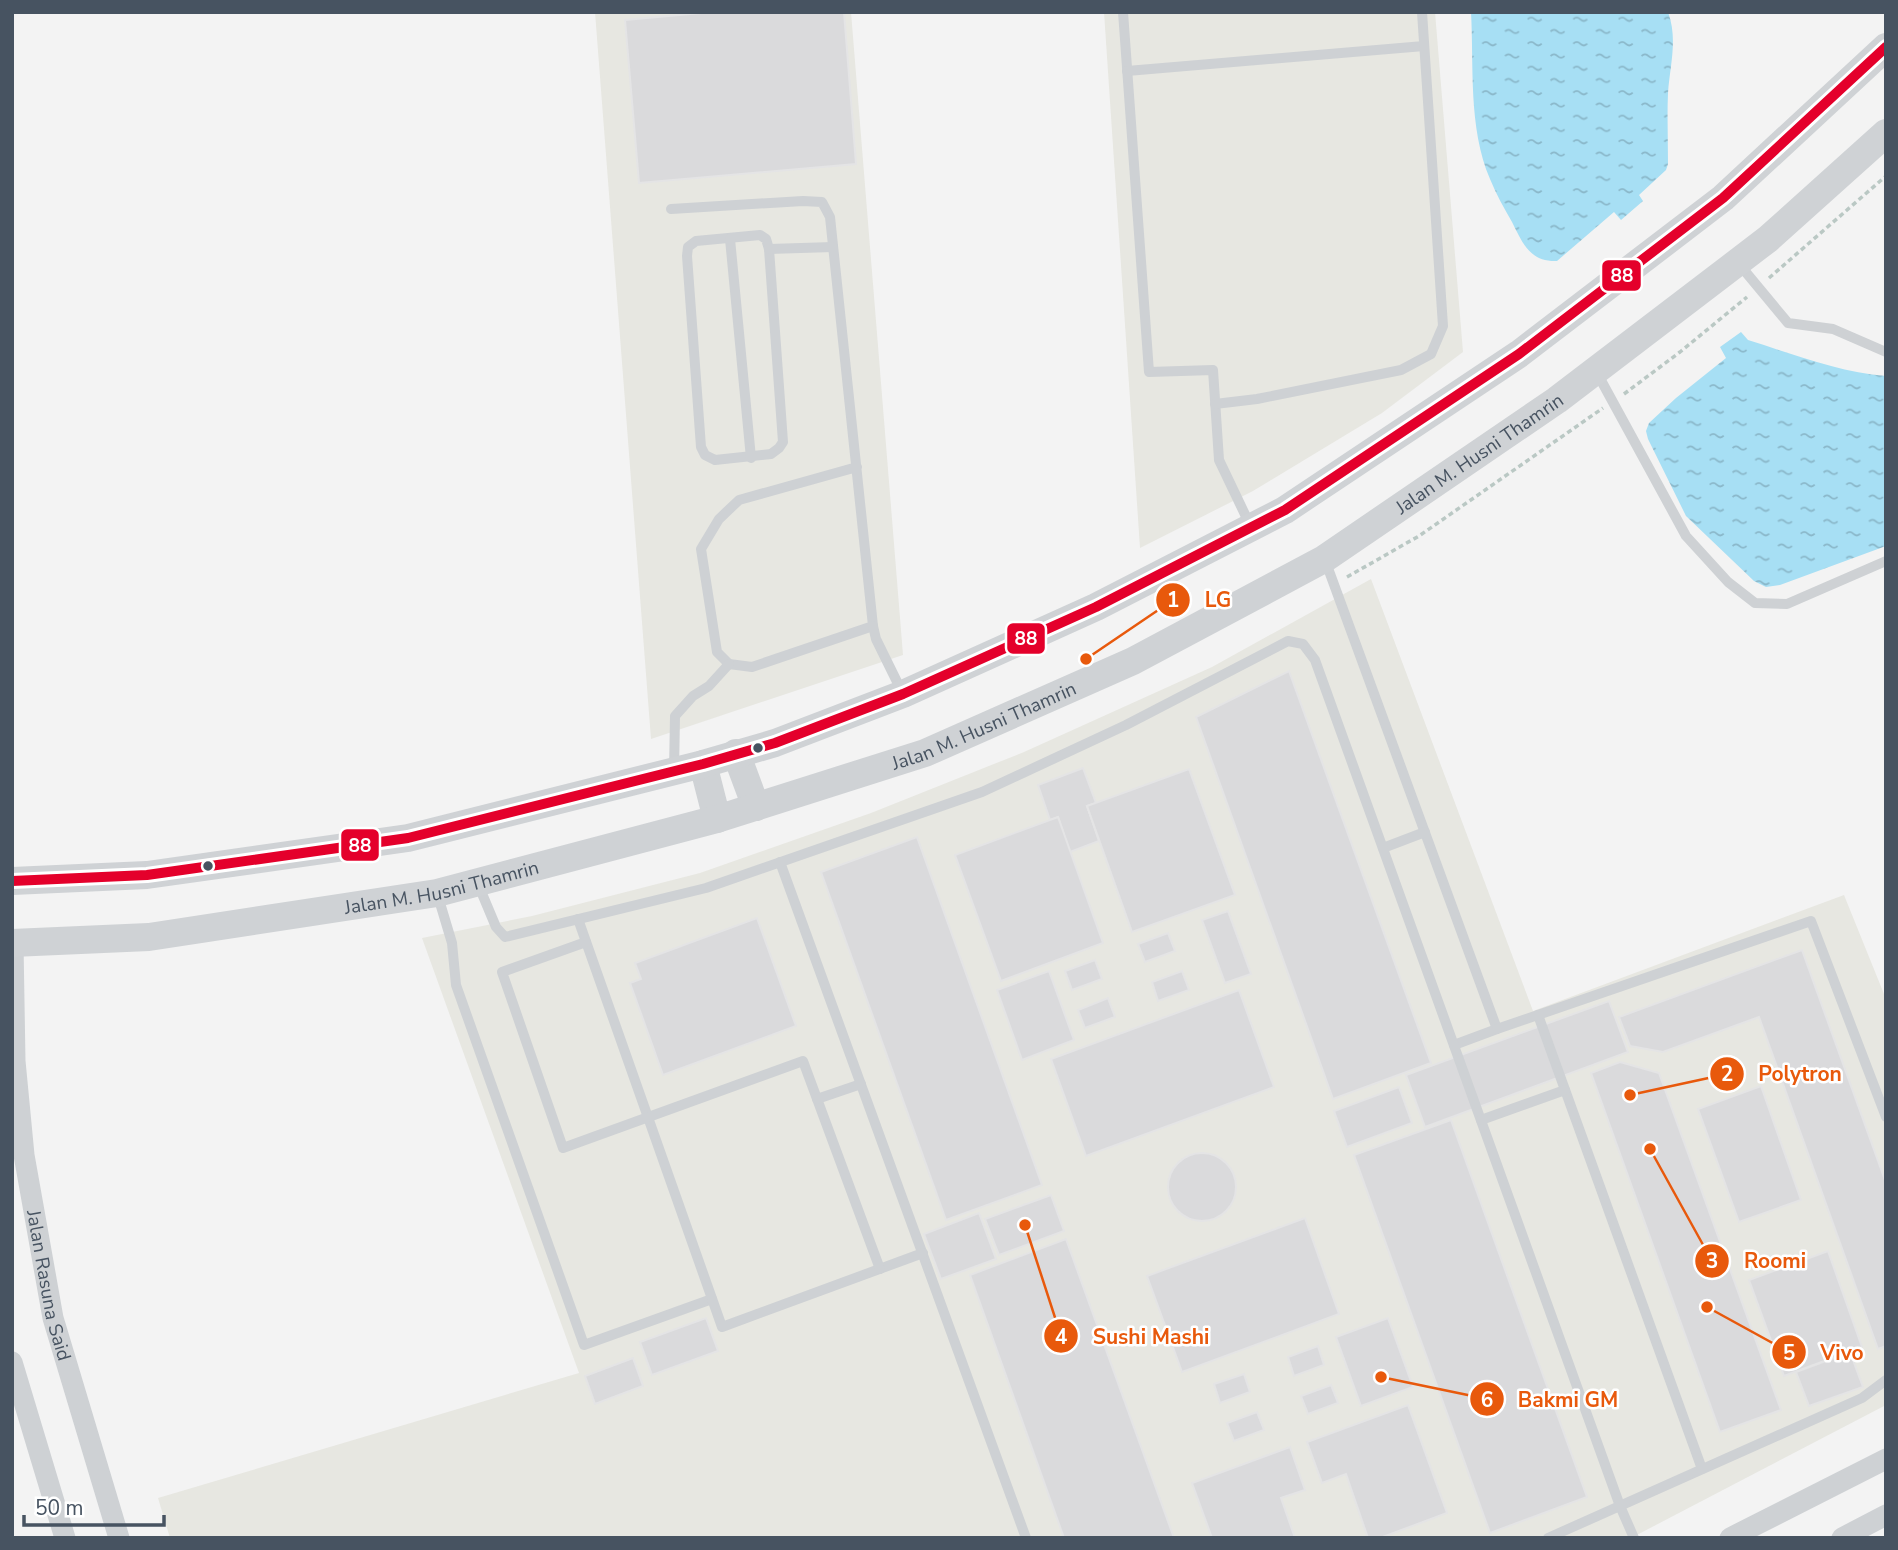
<svg xmlns="http://www.w3.org/2000/svg" width="1898" height="1550" viewBox="0 0 1898 1550" font-family="'Nunito Sans',sans-serif">
<style>
.commercial{fill:#e7e7e1}
.water{fill:url(#water-ripples)}
.building{fill:#dadadc;stroke:#e4e4e5;stroke-width:2}
.lines{fill:none;stroke-linecap:round;stroke-linejoin:round}
.path{stroke:#bac8c4;stroke-width:3.5;stroke-dasharray:5 3.5;stroke-linecap:butt}
.service{stroke:#ced1d4;stroke-width:10}
.minor{stroke:#ced1d4;stroke-width:21}
.secondary{stroke:#cfd2d5;stroke-width:28}
.bus-1-casing{stroke:#fff;stroke-width:16}
.bus-1{stroke:#e4002b;stroke-width:10}
.bus-dot{fill:#475361;stroke:#fff;stroke-width:2.5}
.labels{text-anchor:middle;stroke-width:5;stroke-linejoin:round;paint-order:stroke}
.street-label{font-size:19px;fill:#475361;stroke:#fff}
.leader{fill:none;stroke:#e8590c;stroke-width:2.5}
.callout-dot{fill:#e8590c;stroke:#fff;stroke-width:2.5}
.mark-label{font-size:21px;text-anchor:middle;font-weight:bold;fill:#fff}
.callout-label{font-size:21px;text-anchor:middle;font-weight:bold;fill:#e8590c;stroke:#fff;stroke-width:5;stroke-linejoin:round;paint-order:stroke}
.line-badge{stroke:#fff;stroke-width:2.5}
.badge-label{font-size:19px;text-anchor:middle;font-weight:bold;fill:#fff}
</style>
<defs>
<pattern id="water-ripples" width="26" height="14" patternUnits="userSpaceOnUse" patternTransform="scale(1.75)"><rect width="26" height="14" fill="#a7dff4"/><path d="M2 4q2-2 4 0t4 0M15 11q2-2 4 0t4 0" fill="none" stroke="#8ab7c9"/></pattern>
</defs>
<rect width="100%" height="100%" fill="#f3f3f3"/>
<!-- commercial -->
<g class="commercial">
<path d="M 595,12 L 851,12 L 903,655 L 651,739 Z"/>
<path d="M 1104,12 L 1435,12 L 1463,352 L 1382,413 L 1253,491 L 1140,548 Z"/>
<path d="M 1371,579 L 1533,1011 L 1844,895 L 1886,999 L 1886,1405 L 1631,1538 L 170,1538 L 158,1498 L 579,1373 L 422,938 L 532,916 L 700,873 L 871,813 L 1024,752 L 1212,667 Z"/>
</g>
<!-- water -->
<g class="water">
<path d="M 1471,12 L 1668,12 C 1678,39 1670,65 1668,93 C 1667,116 1668,140 1668,164 L 1666,170 L 1639,195 L 1643,201 L 1621,220 L 1614,212 L 1557,261 C 1530,262 1523,244 1512,222 C 1504,208 1496,194 1490,179 C 1468,127 1474,67 1471,12 Z"/>
<path d="M 1741,332 L 1748,340 C 1793,354 1838,372 1886,376 L 1886,546 L 1780,585 L 1766,587 L 1754,581 L 1686,516 L 1648,439 L 1646,431 L 1649,423 L 1676,398 L 1726,358 L 1720,347 Z"/>
</g>
<!-- building -->
<g class="building">
<path d="M 712,12 L 844,12 L 856,164 L 639,183 L 625,20 Z"/>
<path d="M 1289,671 L 1431,1063 L 1333,1099 L 1196,717 Z"/>
<path d="M 1083,768 L 1096,803 L 1087,806 L 1099,841 L 1070,852 L 1058,817 L 1050,820 L 1038,785 Z"/>
<path d="M 1189,769 L 1235,895 L 1132,932 L 1087,806 Z"/>
<path d="M 1058,817 L 1103,943 L 1001,981 L 955,855 Z"/>
<path d="M 917,837 L 1042,1185 L 946,1220 L 821,872 Z"/>
<path d="M 1228,911 L 1251,974 L 1225,983 L 1202,920 Z"/>
<path d="M 757,918 L 796,1026 L 663,1075 L 630,983 L 641,979 L 635,963 Z"/>
<path d="M 1168,933 L 1175,951 L 1145,962 L 1138,944 Z"/>
<path d="M 1802,950 L 1886,1183 L 1886,1346 L 1878,1349 L 1759,1017 L 1663,1052 L 1630,1046 L 1619,1017 Z"/>
<path d="M 1095,960 L 1102,979 L 1072,990 L 1065,971 Z"/>
<path d="M 1049,971 L 1074,1040 L 1022,1060 L 997,990 Z"/>
<path d="M 1182,971 L 1189,990 L 1158,1001 L 1152,982 Z"/>
<path d="M 1239,990 L 1274,1087 L 1086,1156 L 1051,1059 Z"/>
<path d="M 1108,998 L 1115,1017 L 1085,1028 L 1078,1010 Z"/>
<path d="M 1609,1001 L 1628,1052 L 1425,1127 L 1406,1075 Z"/>
<path d="M 1620,1062 L 1659,1073 L 1781,1410 L 1720,1432 L 1591,1073 Z"/>
<path d="M 1761,1086 L 1801,1200 L 1739,1222 L 1698,1109 Z"/>
<path d="M 1399,1087 L 1412,1123 L 1347,1147 L 1334,1111 Z"/>
<path d="M 1451,1120 L 1587,1497 L 1490,1533 L 1354,1155 Z"/>
<circle cx="1202" cy="1187" r="34"/>
<path d="M 1051,1195 L 1064,1231 L 999,1255 L 985,1219 Z"/>
<path d="M 979,1213 L 996,1259 L 941,1279 L 924,1234 Z"/>
<path d="M 1305,1218 L 1339,1314 L 1182,1372 L 1147,1276 Z"/>
<path d="M 1066,1239 L 1174,1538 L 1064,1538 L 970,1275 Z"/>
<path d="M 1828,1251 L 1862,1347 L 1784,1376 L 1749,1280 Z"/>
<path d="M 706,1318 L 718,1351 L 652,1375 L 640,1342 Z"/>
<path d="M 1388,1318 L 1413,1387 L 1361,1406 L 1336,1337 Z"/>
<path d="M 1318,1346 L 1324,1365 L 1294,1376 L 1288,1357 Z"/>
<path d="M 1850,1352 L 1863,1387 L 1809,1406 L 1796,1372 Z"/>
<path d="M 633,1358 L 643,1386 L 595,1404 L 585,1376 Z"/>
<path d="M 1244,1374 L 1250,1392 L 1220,1403 L 1214,1384 Z"/>
<path d="M 1331,1385 L 1338,1403 L 1308,1414 L 1301,1396 Z"/>
<path d="M 1408,1405 L 1447,1513 L 1380,1538 L 1368,1538 L 1346,1474 L 1322,1483 L 1307,1442 Z"/>
<path d="M 1257,1412 L 1264,1430 L 1234,1441 L 1227,1423 Z"/>
<path d="M 1290,1447 L 1305,1490 L 1281,1498 L 1295,1538 L 1212,1538 L 1192,1483 Z"/>
</g>
<g class="lines">
<!-- path -->
<g class="path">
<path d="M 1769,278 L 1886,176"/>
<path d="M 1624,394 L 1680,352 L 1747,297"/>
<path d="M 1347,577 L 1419,536 L 1603,408"/>
</g>
<!-- service -->
<g class="service">
<path d="M 1123,12 L 1149,372 L 1213,370 L 1219,460 L 1251,527"/>
<path d="M 1127,71 L 1424,46"/>
<path d="M 671,209 L 803,201 L 822,202 L 830,217 L 873,626 L 752,667 L 729,664 L 717,652 L 701,549 L 719,519 L 739,500 L 857,467"/>
<path d="M 760,235 L 766,239 L 769,249 L 783,442 L 779,448 L 771,454 L 715,460 L 705,455 L 701,447 L 687,256 L 688,247 L 696,241 Z"/>
<path d="M 730,239 L 751,458"/>
<path d="M 769,249 L 833,247"/>
<path d="M 1739,264 L 1788,323 L 1833,329 L 1886,352"/>
<path d="M 1597,373 L 1686,536 L 1728,582 L 1755,603 L 1787,604 L 1886,561"/>
<path d="M 1215,404 L 1257,399 L 1401,370 L 1431,354 L 1443,326 L 1422,12"/>
<path d="M 1325,560 L 1497,1029 L 1454,1045"/>
<path d="M 873,626 L 876,639 L 903,694"/>
<path d="M 674,771 L 675,716 L 693,696 L 709,686 L 729,664"/>
<path d="M 1383,848 L 1425,832"/>
<path d="M 780,862 L 1026,1538"/>
<path d="M 478,884 L 496,927 L 505,937 L 706,888 L 982,792 L 1126,725 L 1288,641 L 1303,644 L 1315,660 L 1620,1506 L 1634,1538"/>
<path d="M 437,893 L 452,943 L 456,985 L 584,1345 L 712,1299"/>
<path d="M 578,919 L 722,1327 L 923,1253"/>
<path d="M 586,942 L 502,972 L 563,1148 L 803,1061 L 880,1269"/>
<path d="M 1538,1015 L 1702,1469"/>
<path d="M 1497,1029 L 1811,921 L 1886,1117"/>
<path d="M 817,1099 L 861,1084"/>
<path d="M 1481,1120 L 1565,1090"/>
<path d="M 1548,1538 L 1862,1398 L 1886,1380"/>
</g>
<!-- minor -->
<g class="minor">
<path id="s1" d="M 13,943 L 15,1061 L 24,1155 L 53,1318 L 119,1538"/>
<path d="M 12,1362 L 65,1538"/>
<path d="M 1730,1538 L 1886,1459"/>
<path d="M 1842,1538 L 1886,1515"/>
</g>
<!-- secondary -->
<g class="secondary">
<path d="M 736,753 L 756,807"/>
<path d="M 703,764 L 717,819"/>
<path d="M 12,881 L 147,875 L 408,838 L 703,764 L 775,743 L 903,694 L 1096,607 L 1285,510 L 1519,354 L 1723,198 L 1886,47"/>
<path id="s2" d="M 12,943 L 149,937 L 437,893 L 717,819 L 925,753 L 1133,661 L 1324,559 L 1557,400 L 1768,239 L 1886,133"/>
</g>
<!-- bus-1 casing -->
<g class="bus-1-casing">
<path id="bus-1" d="M 12,881 L 147,875 L 408,838 L 703,764 L 775,743 L 903,694 L 1096,607 L 1285,510 L 1519,354 L 1723,198 L 1886,47"/>
</g>
<!-- bus-1 -->
<use href="#bus-1" class="bus-1"/>
</g>
<!-- markers -->
<g class="bus-dot">
<circle cx="758" cy="748" r="6"/>
<circle cx="208" cy="866" r="6"/>
</g>
<g class="labels">
<!-- street labels -->
<g class="street-label">
<text dy="7" stroke="none"><textPath href="#s2" startOffset="1568">Jalan M. Husni Thamrin</textPath></text>
<text dy="7" stroke="none"><textPath href="#s2" startOffset="1001">Jalan M. Husni Thamrin</textPath></text>
<text dy="7" stroke="none"><textPath href="#s2" startOffset="434">Jalan M. Husni Thamrin</textPath></text>
<text dy="7" stroke="none"><textPath href="#s1" startOffset="345">Jalan Rasuna Said</textPath></text>
</g>
</g>
<!-- callouts -->
<path class="leader" d="M1086 659L1173 600M1630 1095L1727 1074M1650 1149L1712 1261M1025 1225L1061 1336M1707 1307L1789 1352M1381 1377L1487 1399"/>
<g class="callout-dot">
<circle cx="1086" cy="659" r="7"/>
<circle cx="1630" cy="1095" r="7"/>
<circle cx="1650" cy="1149" r="7"/>
<circle cx="1025" cy="1225" r="7"/>
<circle cx="1707" cy="1307" r="7"/>
<circle cx="1381" cy="1377" r="7"/>
<circle cx="1173" cy="600" r="18"/>
<circle cx="1727" cy="1074" r="18"/>
<circle cx="1712" cy="1261" r="18"/>
<circle cx="1061" cy="1336" r="18"/>
<circle cx="1789" cy="1352" r="18"/>
<circle cx="1487" cy="1399" r="18"/>
</g>
<g class="mark-label">
<text x="1173" y="607">1</text>
<text x="1727" y="1081">2</text>
<text x="1712" y="1268">3</text>
<text x="1061" y="1344">4</text>
<text x="1789" y="1360">5</text>
<text x="1487" y="1407">6</text>
</g>
<g class="callout-label">
<text x="1218" y="607">LG</text>
<text x="1800" y="1081">Polytron</text>
<text x="1775" y="1268">Roomi</text>
<text x="1151" y="1344">Sushi Mashi</text>
<text x="1842" y="1360">Vivo</text>
<text x="1568" y="1407">Bakmi GM</text>
</g>
<g class="line-badge">
<rect x="1601" y="259" width="41" height="33" rx="7" fill="#e4002b"/>
<rect x="1006" y="622" width="40" height="33" rx="7" fill="#e4002b"/>
<rect x="340" y="828" width="40" height="34" rx="7" fill="#e4002b"/>
</g>
<g class="badge-label">
<text x="1622" y="282">88</text>
<text x="1026" y="645">88</text>
<text x="360" y="852">88</text>
</g>
<!-- border -->
<rect width="1898" height="1550" fill="none" stroke="#475361" stroke-width="28"/>
<!-- scale -->
<path d="M24 1515v10h140v-10" fill="none" stroke="#475361" stroke-width="3.5"/>
<text x="35" y="1515" font-size="21" fill="#475361" stroke="#ffffff" stroke-width="5" paint-order="stroke">50 m</text>
</svg>
